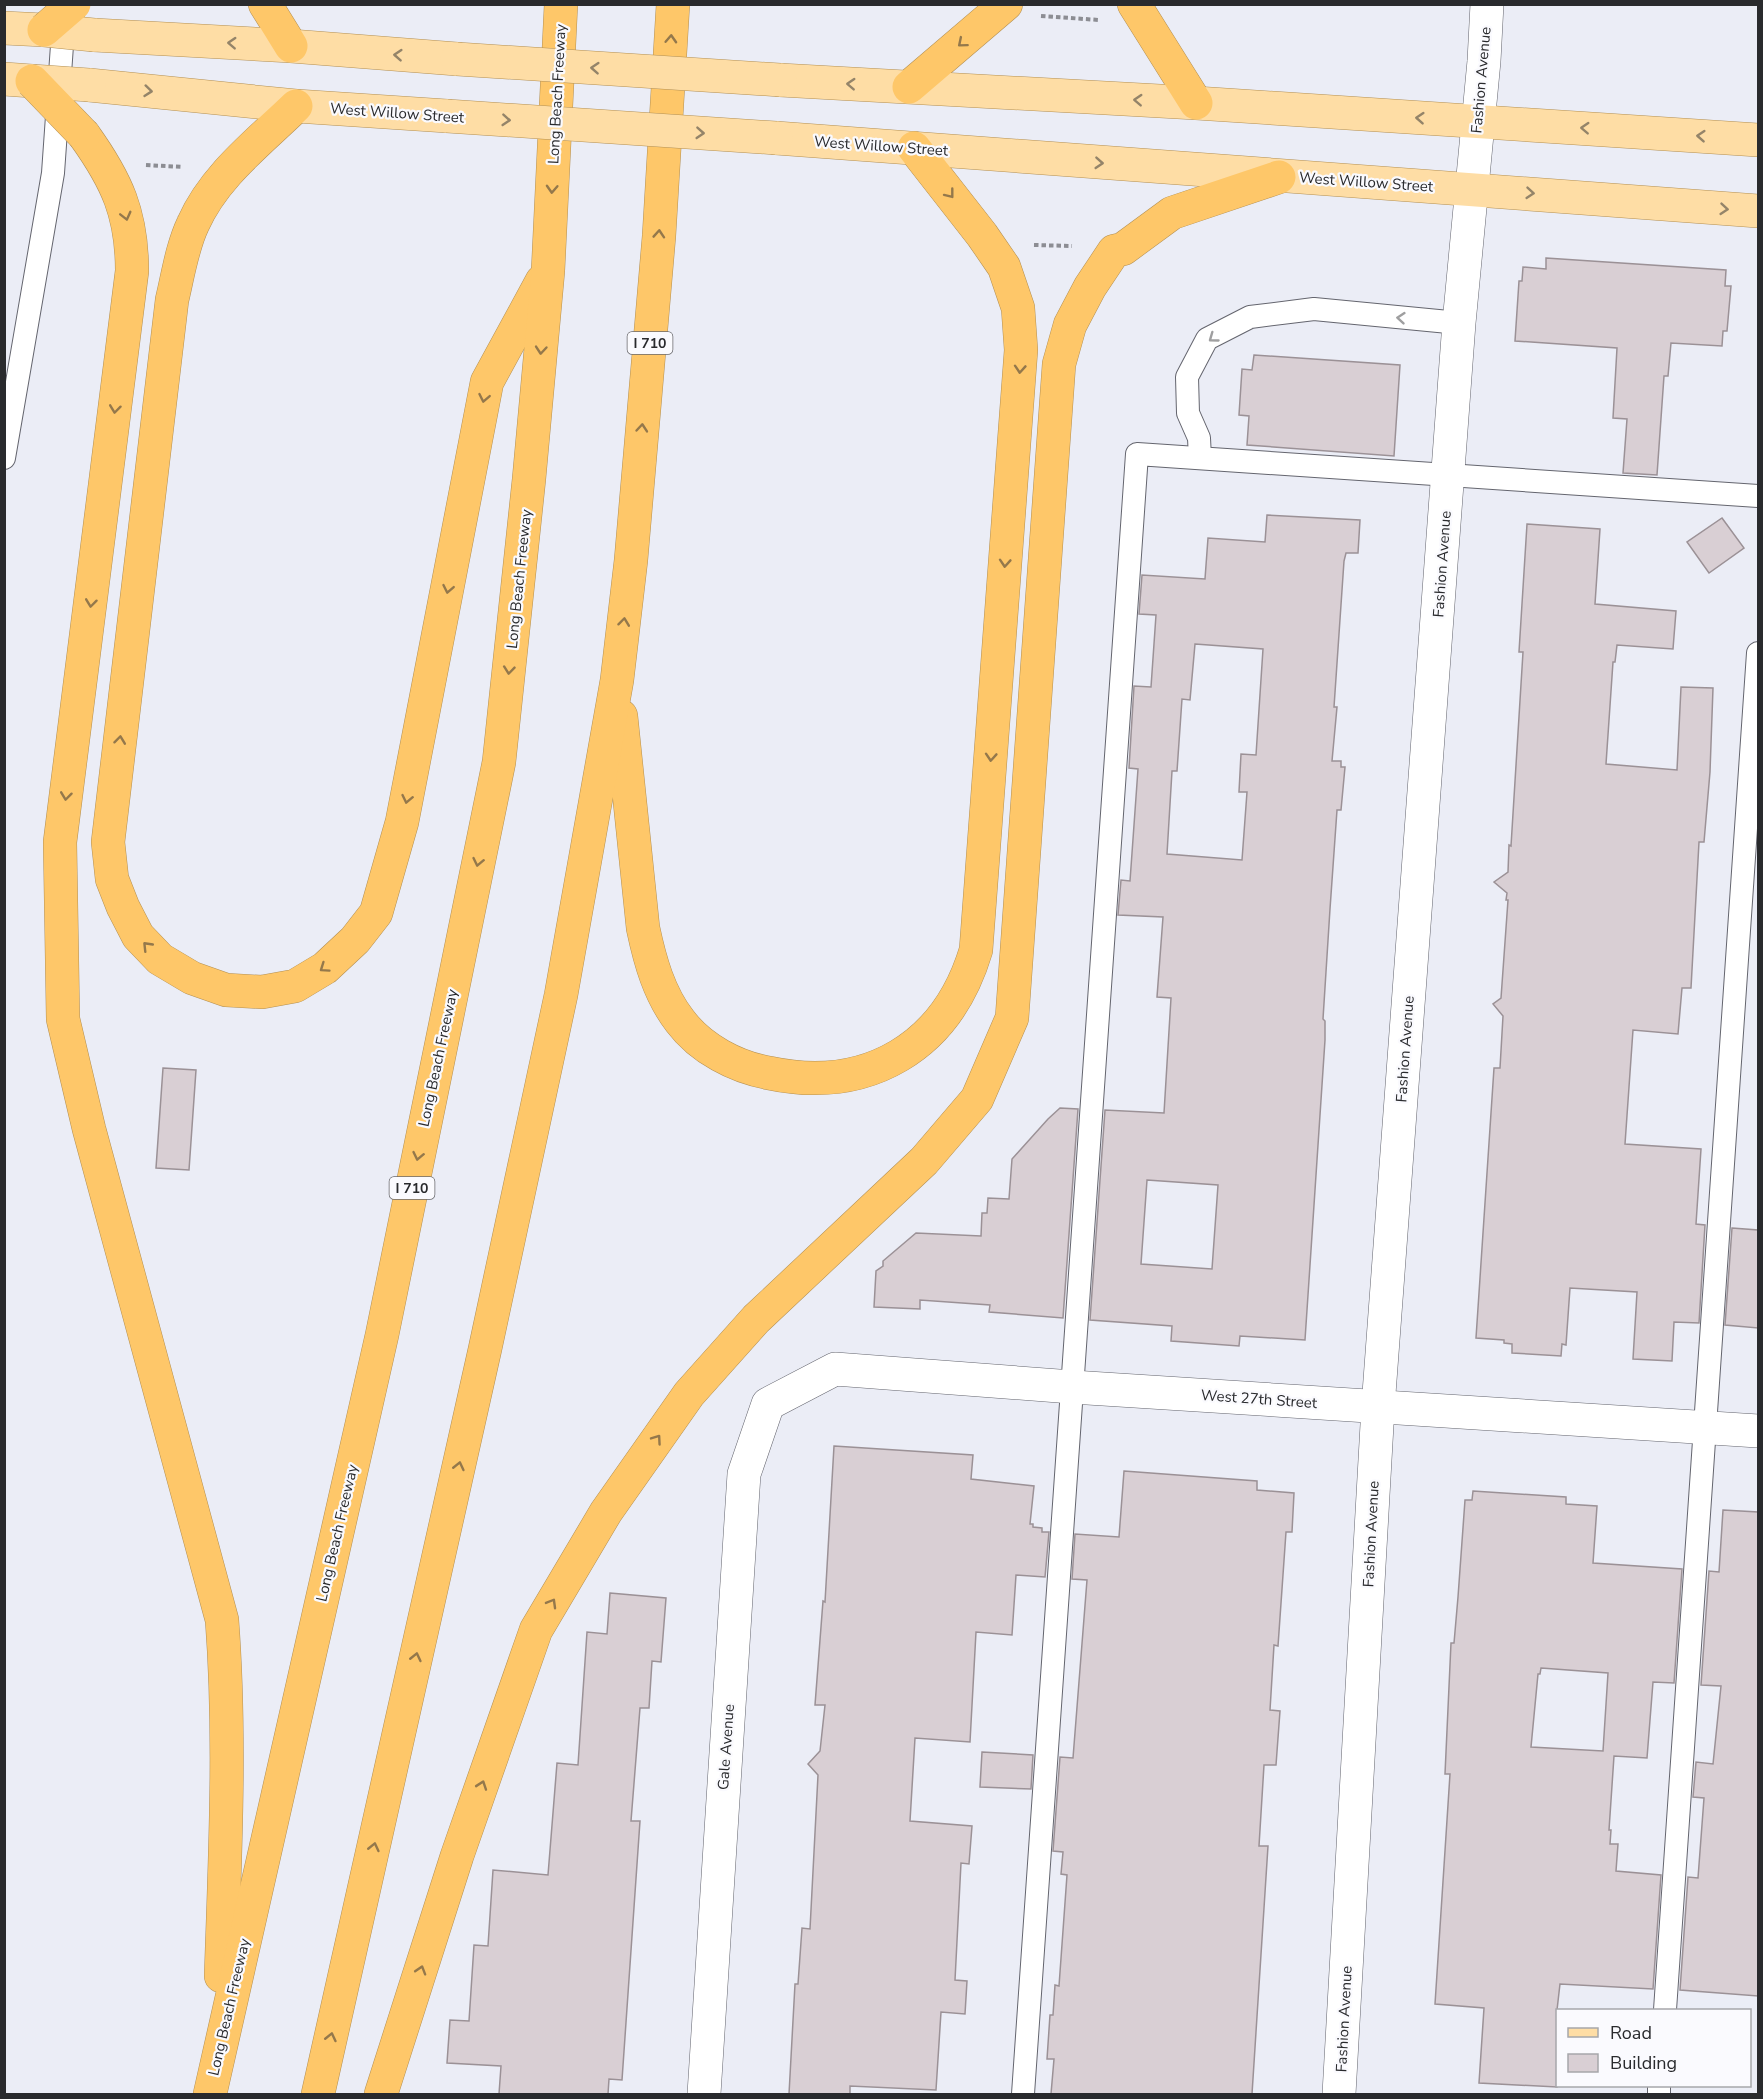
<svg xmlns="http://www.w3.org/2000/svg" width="1763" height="2099" viewBox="0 0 1763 2099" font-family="'Nunito Sans',sans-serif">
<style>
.building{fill:#d9cfd4;stroke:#9b9196;stroke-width:1.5;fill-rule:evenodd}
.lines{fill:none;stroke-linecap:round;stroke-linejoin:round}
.service-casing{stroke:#64656e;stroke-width:24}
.minor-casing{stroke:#64656e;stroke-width:34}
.primary-casing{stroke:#b39054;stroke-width:34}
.motorway-casing{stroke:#b39054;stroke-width:34}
.path{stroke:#8c8d93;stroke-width:4;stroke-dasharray:4.5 3;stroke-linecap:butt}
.service{stroke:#fff;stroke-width:22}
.minor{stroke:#fff;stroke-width:33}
.primary{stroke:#fedda5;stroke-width:33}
.motorway{stroke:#fec769;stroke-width:33}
.primary-bridge-casing{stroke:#b39054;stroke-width:34;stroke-linecap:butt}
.motorway-bridge-casing{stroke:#b39054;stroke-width:34;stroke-linecap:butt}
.primary-bridge{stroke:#fedda5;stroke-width:33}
.motorway-bridge{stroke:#fec769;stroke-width:33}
.oneway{stroke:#94784b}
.oneway2{stroke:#948469}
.oneway3{stroke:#9f9fa0}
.labels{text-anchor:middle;stroke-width:4.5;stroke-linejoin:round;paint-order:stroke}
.shield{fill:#fafafe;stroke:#68686c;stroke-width:1.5}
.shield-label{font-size:14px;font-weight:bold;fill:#292a2d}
.street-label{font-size:15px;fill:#292a2d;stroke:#fafafe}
</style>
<rect width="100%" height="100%" fill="#ebedf6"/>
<!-- building -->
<g class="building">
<path d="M 1546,258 L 1726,270 L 1725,286 L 1731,286 L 1727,331 L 1723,331 L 1722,346 L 1671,343 L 1668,376 L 1664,376 L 1657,475 L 1623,473 L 1627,419 L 1613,418 L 1617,348 L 1515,341 L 1519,281 L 1522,281 L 1523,267 L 1546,269 Z"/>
<path d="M 1254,355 L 1400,365 L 1394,456 L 1247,445 L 1249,416 L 1239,415 L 1242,369 L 1252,370 Z"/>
<path d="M 1267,515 L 1360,520 L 1358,553 L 1346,553 L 1344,561 L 1334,707 L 1337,707 L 1332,761 L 1341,761 L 1341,767 L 1345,767 L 1341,810 L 1337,810 L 1330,909 L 1323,1019 L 1325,1021 L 1325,1040 L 1305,1340 L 1240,1336 L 1239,1346 L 1171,1341 L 1172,1326 L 1090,1320 L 1105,1110 L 1164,1113 L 1171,998 L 1157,997 L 1163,917 L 1118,915 L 1121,880 L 1130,881 L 1138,769 L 1129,768 L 1134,686 L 1151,687 L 1156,615 L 1139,614 L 1142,575 L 1205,579 L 1208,538 L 1265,542 ZM 1195,644 L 1263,649 L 1256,755 L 1241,754 L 1239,792 L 1247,792 L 1242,860 L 1167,854 L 1172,771 L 1177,771 L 1182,699 L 1190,700 ZM 1147,1180 L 1218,1185 L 1212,1269 L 1141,1264 Z"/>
<path d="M 1722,518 L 1744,548 L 1709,573 L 1687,542 Z"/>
<path d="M 1527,524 L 1600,529 L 1595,604 L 1676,611 L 1673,649 L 1617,645 L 1615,662 L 1613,662 L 1606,764 L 1677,770 L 1681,687 L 1713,688 L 1710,772 L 1704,842 L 1699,842 L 1691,988 L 1682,988 L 1678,1034 L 1633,1030 L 1625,1144 L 1701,1149 L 1696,1224 L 1705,1225 L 1699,1323 L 1674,1322 L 1672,1361 L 1633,1359 L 1637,1292 L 1570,1288 L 1566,1345 L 1562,1344 L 1561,1356 L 1512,1353 L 1512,1344 L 1504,1343 L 1504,1340 L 1476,1338 L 1494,1068 L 1500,1068 L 1503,1016 L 1493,1004 L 1501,998 L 1508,900 L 1506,900 L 1507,893 L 1494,882 L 1508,872 L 1509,845 L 1511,846 L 1523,652 L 1519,652 Z"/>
<path d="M 163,1068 L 196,1070 L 189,1170 L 156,1168 Z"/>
<path d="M 1060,1108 L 1078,1109 L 1063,1318 L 989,1312 L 990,1305 L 920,1300 L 920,1309 L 874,1307 L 876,1271 L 883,1266 L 883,1261 L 916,1233 L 981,1236 L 982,1213 L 987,1213 L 988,1198 L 1009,1199 L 1012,1159 L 1048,1119 Z"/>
<path d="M 1732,1228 L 1758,1230 L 1758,1328 L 1725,1325 Z"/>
<path d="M 834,1446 L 973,1455 L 971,1479 L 1034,1486 L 1030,1524 L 1033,1524 L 1033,1527 L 1042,1528 L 1042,1532 L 1049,1532 L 1045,1577 L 1016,1575 L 1012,1635 L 976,1632 L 970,1742 L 915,1738 L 910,1821 L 972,1826 L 969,1864 L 961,1863 L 955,1980 L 967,1981 L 965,2014 L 941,2012 L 936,2090 L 850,2086 L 850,2094 L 789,2094 L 795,1984 L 798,1984 L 802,1928 L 810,1929 L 818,1775 L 808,1764 L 820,1751 L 825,1705 L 815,1705 L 823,1601 L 825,1602 Z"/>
<path d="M 1124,1471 L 1257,1481 L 1257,1490 L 1294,1493 L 1292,1532 L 1286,1532 L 1278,1646 L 1274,1645 L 1270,1710 L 1280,1711 L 1276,1765 L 1264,1765 L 1259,1846 L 1268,1846 L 1252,2094 L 1051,2094 L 1054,2059 L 1047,2059 L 1050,2015 L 1053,2015 L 1055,1985 L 1059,1986 L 1067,1875 L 1061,1874 L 1063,1852 L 1053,1851 L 1060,1757 L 1073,1758 L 1087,1580 L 1072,1579 L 1075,1534 L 1119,1537 Z"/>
<path d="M 1473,1491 L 1566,1497 L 1566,1504 L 1597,1506 L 1593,1563 L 1682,1569 L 1674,1683 L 1653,1682 L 1647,1758 L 1614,1756 L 1609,1830 L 1611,1830 L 1610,1844 L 1618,1844 L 1616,1871 L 1661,1875 L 1653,1989 L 1560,1984 L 1557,2010 L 1557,2087 L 1479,2083 L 1484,2008 L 1435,2004 L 1450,1774 L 1445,1774 L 1451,1643 L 1454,1643 L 1458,1597 L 1465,1500 L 1472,1500 ZM 1541,1668 L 1608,1673 L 1603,1751 L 1531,1747 L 1538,1674 L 1540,1674 Z"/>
<path d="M 1723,1510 L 1758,1512 L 1758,1996 L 1680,1990 L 1688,1877 L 1698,1878 L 1704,1798 L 1693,1797 L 1696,1762 L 1713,1764 L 1721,1686 L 1701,1685 L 1709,1571 L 1719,1572 Z"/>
<path d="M 610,1593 L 666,1598 L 661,1662 L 652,1661 L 649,1708 L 640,1708 L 631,1821 L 640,1821 L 622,2080 L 609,2079 L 608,2094 L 499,2094 L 501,2066 L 447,2063 L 450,2020 L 469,2021 L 474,1945 L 488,1946 L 493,1870 L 548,1875 L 557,1763 L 578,1765 L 587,1632 L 607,1634 Z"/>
<path d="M 982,1752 L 1033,1755 L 1031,1789 L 980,1787 Z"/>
</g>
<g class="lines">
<!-- service casing -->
<g class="service-casing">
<g id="service">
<path d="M 4,458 L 53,173 L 64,17"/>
<path d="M 1200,458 L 1199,438 L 1188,413 L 1187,377 L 1207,339 L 1250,317 L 1314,309 L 1459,323"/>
<path d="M 1665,2010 L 1758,653"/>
<path d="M 1023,2094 L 1137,454 L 1758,496"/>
<path d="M 1659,2094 L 1659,2086"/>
</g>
</g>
<!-- minor casing -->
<g class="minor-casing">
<g id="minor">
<path d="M 704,2094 L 744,1474 L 768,1404 L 835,1369 L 1072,1387 L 1758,1431"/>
<path d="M 1339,2094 L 1378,1407 L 1459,323 L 1484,61 L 1487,4"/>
</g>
</g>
<!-- primary casing -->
<g class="primary-casing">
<g id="primary">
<path d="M 4,28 L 44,30"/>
<path d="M 94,35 L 291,46 L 457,59"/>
<path d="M 4,79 L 32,81"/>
<path d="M 780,80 L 1196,103 L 1758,140"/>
<path d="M 89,85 L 296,106 L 447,116"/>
<path d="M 776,138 L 1758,211"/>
</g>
</g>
<!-- motorway casing -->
<g class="motorway-casing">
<g id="motorway">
<path d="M 265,4 L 291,46"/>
<path d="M 1134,4 L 1196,103"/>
<path d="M 909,87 L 1006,4"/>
<path d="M 296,106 C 259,142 214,176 193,224 C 182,247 178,275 172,300 L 108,842 L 112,879 L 123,907 L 138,936 L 160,959 L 192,978 L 226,990 L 262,992 L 295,986 L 325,968 L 355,940 L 376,913 L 402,822 L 487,382 L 542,281"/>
<path d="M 84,135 C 117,181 132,214 132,271 L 60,842 L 63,1019 L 89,1129 L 222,1620 C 231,1739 225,1857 221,1976"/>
<path d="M 621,716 L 643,928 C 650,961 659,994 680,1021 C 701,1049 736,1067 769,1073 C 868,1094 947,1047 976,950 L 1021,350 L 1018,308 L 1004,267 L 982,235 L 914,148"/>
<path d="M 210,2094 L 382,1335 L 499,762 L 529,479 L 548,271 L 561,4"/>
<path d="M 318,2094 L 485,1349 L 561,995 L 617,680 L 631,560 L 659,236 L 673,4"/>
<path d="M 381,2094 L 457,1856 L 536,1630 L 606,1512 L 689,1394 L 756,1319 L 924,1161 L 977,1099 L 1012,1018 L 1059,364 L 1070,325 L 1090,287 L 1114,251 L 1123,249 L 1172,213 L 1279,177"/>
</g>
</g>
<!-- path -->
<g class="path">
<path d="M 1041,16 L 1099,20"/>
<path d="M 146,165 L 183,167"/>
<path d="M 1034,245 L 1072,246"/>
</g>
<!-- service -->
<use href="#service" class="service"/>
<!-- minor -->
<use href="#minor" class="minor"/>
<!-- primary -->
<use href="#primary" class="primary"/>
<!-- motorway -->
<use href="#motorway" class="motorway"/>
<!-- primary-bridge casing -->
<g class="primary-bridge-casing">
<g id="primary-bridge">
<path d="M 44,30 L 94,35"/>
<path d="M 457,59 L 780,80"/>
<path d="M 32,81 L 89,85"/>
<path d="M 447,116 L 776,138"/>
</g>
</g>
<!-- motorway-bridge casing -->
<g class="motorway-bridge-casing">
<g id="motorway-bridge">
<path d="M 44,30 L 74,4"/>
<path d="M 32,81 L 84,135"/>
</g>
</g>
<!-- primary-bridge -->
<use href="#primary-bridge" class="primary-bridge"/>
<!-- motorway-bridge -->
<use href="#motorway-bridge" class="motorway-bridge"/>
</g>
<!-- one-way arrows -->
<defs><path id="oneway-chevron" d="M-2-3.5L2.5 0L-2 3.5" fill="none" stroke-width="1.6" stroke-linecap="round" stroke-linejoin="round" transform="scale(1.5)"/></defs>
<g class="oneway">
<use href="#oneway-chevron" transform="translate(671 39) rotate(-87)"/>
<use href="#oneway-chevron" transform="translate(962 43) rotate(140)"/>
<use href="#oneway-chevron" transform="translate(552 189) rotate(93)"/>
<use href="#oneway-chevron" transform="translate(950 194) rotate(52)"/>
<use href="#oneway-chevron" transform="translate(126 216) rotate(76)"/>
<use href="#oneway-chevron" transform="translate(659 234) rotate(-86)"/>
<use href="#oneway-chevron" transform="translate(541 350) rotate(95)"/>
<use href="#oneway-chevron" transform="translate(1020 369) rotate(94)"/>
<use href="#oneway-chevron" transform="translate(484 398) rotate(101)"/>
<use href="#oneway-chevron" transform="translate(115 409) rotate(97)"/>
<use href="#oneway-chevron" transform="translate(642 428) rotate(-85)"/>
<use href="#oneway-chevron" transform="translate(1005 563) rotate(94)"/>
<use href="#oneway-chevron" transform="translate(448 589) rotate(101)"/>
<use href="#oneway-chevron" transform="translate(91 603) rotate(97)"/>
<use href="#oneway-chevron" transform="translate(624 622) rotate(-83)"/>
<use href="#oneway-chevron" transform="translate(509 670) rotate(96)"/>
<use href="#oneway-chevron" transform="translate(120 740) rotate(-83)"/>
<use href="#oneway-chevron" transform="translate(991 757) rotate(94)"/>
<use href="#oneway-chevron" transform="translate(66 796) rotate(97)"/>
<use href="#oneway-chevron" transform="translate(407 799) rotate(102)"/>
<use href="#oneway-chevron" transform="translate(478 862) rotate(102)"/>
<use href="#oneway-chevron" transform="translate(147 946) rotate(-134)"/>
<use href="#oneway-chevron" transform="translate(324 968) rotate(145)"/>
<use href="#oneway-chevron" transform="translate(418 1156) rotate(102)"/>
<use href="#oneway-chevron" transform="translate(657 1439) rotate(-55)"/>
<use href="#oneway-chevron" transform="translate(459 1466) rotate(-77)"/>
<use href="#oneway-chevron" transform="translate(552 1603) rotate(-60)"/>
<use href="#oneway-chevron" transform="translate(416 1657) rotate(-77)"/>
<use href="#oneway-chevron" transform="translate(482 1785) rotate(-71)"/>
<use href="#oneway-chevron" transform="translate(374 1847) rotate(-77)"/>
<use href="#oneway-chevron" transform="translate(421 1970) rotate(-73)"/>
<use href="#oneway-chevron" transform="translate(331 2037) rotate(-77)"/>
</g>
<g class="oneway2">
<use href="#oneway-chevron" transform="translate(232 43) rotate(-177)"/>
<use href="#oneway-chevron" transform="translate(398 55) rotate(-176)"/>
<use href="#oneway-chevron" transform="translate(595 68) rotate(-176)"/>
<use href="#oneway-chevron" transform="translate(851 84) rotate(-177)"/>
<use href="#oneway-chevron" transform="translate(148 91) rotate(6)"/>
<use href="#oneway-chevron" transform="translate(1138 100) rotate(-177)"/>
<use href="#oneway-chevron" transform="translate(1420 118) rotate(-176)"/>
<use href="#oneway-chevron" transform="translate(506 120) rotate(4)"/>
<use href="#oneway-chevron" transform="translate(1585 128) rotate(-177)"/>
<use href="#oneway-chevron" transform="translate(700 133) rotate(4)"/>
<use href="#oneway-chevron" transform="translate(1701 136) rotate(-176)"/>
<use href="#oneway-chevron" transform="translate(1099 163) rotate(4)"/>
<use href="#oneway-chevron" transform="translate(1530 193) rotate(5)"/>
<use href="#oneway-chevron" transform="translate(1724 209) rotate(5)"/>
</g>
<g class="oneway3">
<use href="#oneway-chevron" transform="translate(1401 318) rotate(-175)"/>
<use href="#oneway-chevron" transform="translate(1213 338) rotate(144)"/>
</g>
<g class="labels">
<!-- shield labels -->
<g class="shield">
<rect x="627.5" y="332" width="45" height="22" rx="4.5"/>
<rect x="389.5" y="1177" width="45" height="22" rx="4.5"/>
</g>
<g class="shield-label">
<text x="650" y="348">I 710</text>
<text x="412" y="1193">I 710</text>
</g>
<!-- street labels -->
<g class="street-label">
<text transform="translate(1481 80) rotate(-85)" y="5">Fashion Avenue</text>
<text transform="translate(557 94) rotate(-87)" y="5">Long Beach Freeway</text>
<text transform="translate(397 113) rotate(4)" y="5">West Willow Street</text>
<text transform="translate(881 146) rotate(4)" y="5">West Willow Street</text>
<text transform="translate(1366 182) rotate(4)" y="5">West Willow Street</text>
<text transform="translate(1442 564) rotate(-86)" y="5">Fashion Avenue</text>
<text transform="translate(519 579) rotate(-84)" y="5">Long Beach Freeway</text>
<text transform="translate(1405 1049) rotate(-86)" y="5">Fashion Avenue</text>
<text transform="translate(438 1058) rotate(-78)" y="5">Long Beach Freeway</text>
<text transform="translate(1259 1399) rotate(4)" y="5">West 27th Street</text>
<text transform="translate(337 1533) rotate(-77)" y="5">Long Beach Freeway</text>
<text transform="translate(1371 1534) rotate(-87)" y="5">Fashion Avenue</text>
<text transform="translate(726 1747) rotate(-86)" y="5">Gale Avenue</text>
<text transform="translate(229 2007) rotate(-77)" y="5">Long Beach Freeway</text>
<text transform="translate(1344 2019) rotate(-87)" y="5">Fashion Avenue</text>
</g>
</g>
<!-- border -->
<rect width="1763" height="2099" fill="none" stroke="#292a2d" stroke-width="12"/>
<!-- legend -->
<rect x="1556" y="2009" width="195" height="78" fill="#fafafe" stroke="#a6a7aa" stroke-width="1.5"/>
<rect x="1568" y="2028" width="30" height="9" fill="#fedda5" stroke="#a6a7aa" stroke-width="1.5"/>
<text x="1610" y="2039" font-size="18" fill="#292a2d">Road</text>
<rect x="1568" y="2054" width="30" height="18" fill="#d9cfd4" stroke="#a6a7aa" stroke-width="1.5"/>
<text x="1610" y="2069" font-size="18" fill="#292a2d">Building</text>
</svg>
